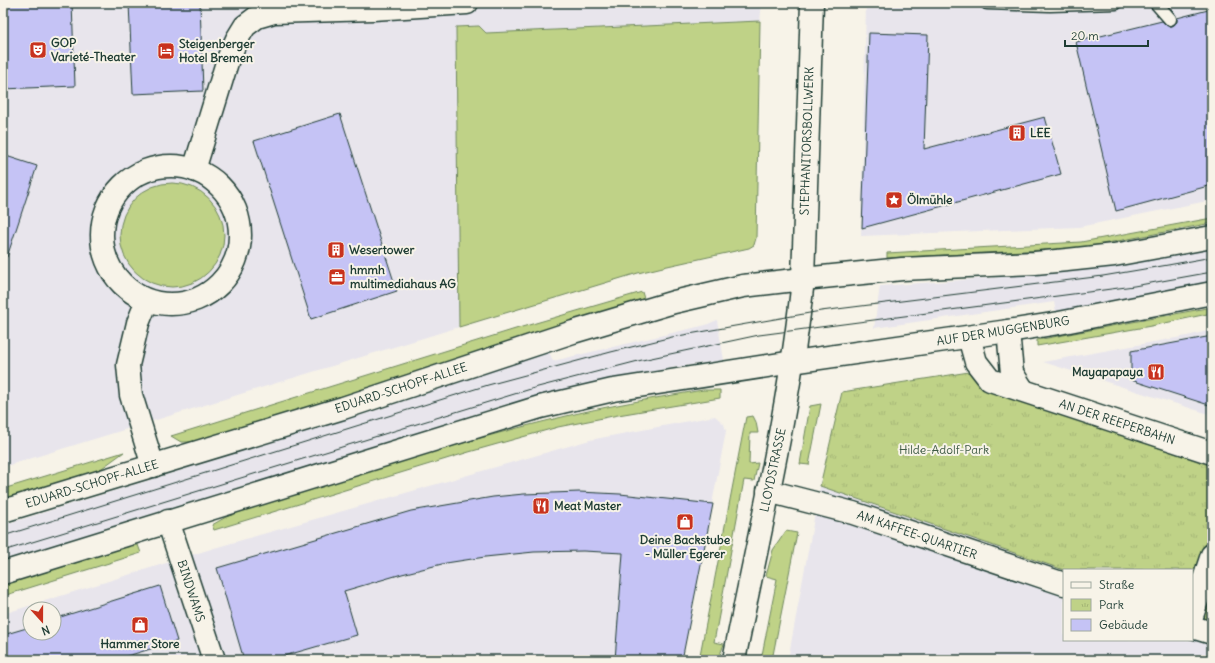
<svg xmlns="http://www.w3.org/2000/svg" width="1215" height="663" viewBox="0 0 1215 663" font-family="Delius,sans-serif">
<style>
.built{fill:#e8e5ec;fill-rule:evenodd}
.green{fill:#bfd287;stroke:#6f885e}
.park{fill:url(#park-tufts);stroke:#6f885e}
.building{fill:#c5c3f5;stroke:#1f3d34}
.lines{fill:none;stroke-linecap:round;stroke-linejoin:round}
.lane-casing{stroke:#1f3d34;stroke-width:15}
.street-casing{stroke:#1f3d34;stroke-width:25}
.secondary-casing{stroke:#1f3d34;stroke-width:25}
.lane{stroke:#f7f3e8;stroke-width:12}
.street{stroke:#f7f3e8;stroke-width:22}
.secondary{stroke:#f7f3e8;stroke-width:22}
.tram{stroke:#1f3d34;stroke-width:1}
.labels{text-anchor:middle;stroke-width:4;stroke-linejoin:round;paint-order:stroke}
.poi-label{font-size:12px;font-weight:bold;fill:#1f3d34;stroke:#f7f3e8;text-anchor:start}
.street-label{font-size:12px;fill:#1f3d34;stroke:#f7f3e8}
.park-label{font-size:12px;fill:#3f5b45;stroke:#f7f3e8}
</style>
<defs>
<pattern id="park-tufts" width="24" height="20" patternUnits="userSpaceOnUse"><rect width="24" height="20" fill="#bfd287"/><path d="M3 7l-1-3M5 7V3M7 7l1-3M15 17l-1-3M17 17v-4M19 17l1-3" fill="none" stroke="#a4b575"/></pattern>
</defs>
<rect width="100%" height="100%" fill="#f7f3e8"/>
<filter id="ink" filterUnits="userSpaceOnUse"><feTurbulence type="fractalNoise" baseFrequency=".025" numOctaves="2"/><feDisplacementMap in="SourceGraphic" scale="8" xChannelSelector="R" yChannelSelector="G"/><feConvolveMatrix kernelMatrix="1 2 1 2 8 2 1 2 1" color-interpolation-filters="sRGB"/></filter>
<g filter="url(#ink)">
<!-- built -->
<g class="built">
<path d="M 3,3 L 762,3 L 760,21 L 486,33 L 479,26 L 456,27 L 459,327 L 3,467 Z"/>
<path d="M 866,3 L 1203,3 L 1212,35 L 1212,200 L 1079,227 L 861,236 Z"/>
<path d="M 1212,246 L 1212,282 L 1170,292 L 1056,312 L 1054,302 L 874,328 L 880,286 L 1003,277 L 1100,266 Z"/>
<path d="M 717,320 L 724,360 L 671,368 L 578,386 L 514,402 L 3,560 L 3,525 L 374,411 L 549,352 L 553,361 L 706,325 Z"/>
<path d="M 1212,330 L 1212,415 L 1043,362 L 1187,336 Z"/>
<path d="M 715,416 L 724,424 L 726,431 L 682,660 L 3,660 L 3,614 L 211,549 L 590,440 ZM 30,609 L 54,609 L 54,633 L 30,633 Z"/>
<path d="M 820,486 L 1064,570 L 1064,640 L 1192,640 L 1192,614 L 1212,620 L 1212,660 L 788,660 Z"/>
</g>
<!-- green -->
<g class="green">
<path d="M 760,21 L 756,238 L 754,245 L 749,248 L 663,267 L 638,273 L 459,327 L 456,27 L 479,26 L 486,33 Z"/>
<circle cx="172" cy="235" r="52"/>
<path d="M 1212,218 L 1212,223 L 1081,248 L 887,258 L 887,253 L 1081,242 Z"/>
<path d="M 642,292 L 645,302 L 194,442 L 181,442 L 171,436 L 522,327 Z"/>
<path d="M 1212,307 L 1212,313 L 1151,326 L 1037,346 L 1037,340 Z"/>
<path d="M 703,390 L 720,390 L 720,398 L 618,415 L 558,427 L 469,452 L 214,530 L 212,525 L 226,517 L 245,510 C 349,478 452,443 558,418 C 606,406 655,398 703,390 Z"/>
<path d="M 821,404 L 809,465 L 800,464 L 810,406 Z"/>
<path d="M 753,416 L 756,422 L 758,433 L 750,433 L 749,464 L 758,463 L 754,481 L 744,480 L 714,642 L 724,644 L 718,660 L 699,660 L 746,417 Z"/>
<path d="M 124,452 L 102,468 L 89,474 L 3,500 L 3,489 Z"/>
<path d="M 786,531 L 797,533 L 772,660 L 761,660 L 777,579 L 766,576 L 773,550 Z"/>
<path d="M 138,545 L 141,553 L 3,596 L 3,585 L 126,547 Z"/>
</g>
<!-- park -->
<path class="park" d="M 969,372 L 986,389 L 1212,466 L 1212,620 L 1192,614 L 1192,570 L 1064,570 L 820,486 L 842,392 Z"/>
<!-- building -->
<g class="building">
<path d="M 3,3 L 72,3 L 75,86 L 3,89 Z"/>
<path d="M 129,3 L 200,3 L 203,91 L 133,94 Z"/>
<path d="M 1212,9 L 1212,185 L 1116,211 L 1076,42 L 1162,21 L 1167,26 L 1172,26 L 1177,22 L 1177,18 Z"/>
<path d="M 869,33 L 928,35 L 924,149 L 1045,117 L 1061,174 L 862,228 Z"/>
<path d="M 340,114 L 397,291 L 311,319 L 254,141 Z"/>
<path d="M 3,155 L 37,166 L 7,257 L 3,256 Z"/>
<path d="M 1212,336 L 1212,406 L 1131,380 L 1131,351 Z"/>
<path d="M 579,492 L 620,494 L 713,504 L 682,660 L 615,660 L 623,553 L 583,551 L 534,552 L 485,557 L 446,563 L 402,574 L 344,591 L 357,635 L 270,660 L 244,660 L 217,568 L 411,511 L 493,497 L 524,494 Z"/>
<path d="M 160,586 L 177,641 L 114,660 L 3,660 L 3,635 L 30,627 L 30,633 L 54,633 L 54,619 Z"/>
</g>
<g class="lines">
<!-- lane casing -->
<g class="lane-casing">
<g id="lane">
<path d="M 987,3 L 1050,5 L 1116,3"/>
<path d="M 1156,3 L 1170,19"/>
</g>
</g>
<!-- street casing -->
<g class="street-casing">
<g id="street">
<circle cx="171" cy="235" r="69"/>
<path d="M 194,170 L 228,59 L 237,39 L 245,26 L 257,17 L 274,12 L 373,9 L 467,3"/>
<path d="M 803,279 L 812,3"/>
<path d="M 147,301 L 138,323 L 128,365 L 131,395 L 153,466"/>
<path d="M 1008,331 L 1012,373 L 1023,390"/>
<path d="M 969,337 L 976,362 L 990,380 L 1212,453"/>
<path d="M 768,491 L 853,513 L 1064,584"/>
<path d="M 168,521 L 214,660"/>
<path d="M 1192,616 L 1212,555"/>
<path d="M 1192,627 L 1212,633"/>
</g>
</g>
<!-- secondary casing -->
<g class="secondary-casing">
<g id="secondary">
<path d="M 3,511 L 343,408 L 573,332 L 674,302 L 743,286 L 803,279 L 902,269 L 1035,263 L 1067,260 L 1114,255 L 1212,237"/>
<path d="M 3,573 L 540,407 L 613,390 L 793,362 L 1008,331 L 1059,323 L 1212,293"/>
<path d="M 734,660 C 759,533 790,407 803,279"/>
</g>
</g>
<!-- lane -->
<use href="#lane" class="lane"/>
<!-- street -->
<use href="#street" class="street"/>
<!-- secondary -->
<use href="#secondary" class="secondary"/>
<!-- tram -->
<g class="tram">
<path d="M 3,536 L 488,385 L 611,352 L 672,337 L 821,311 L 1103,276 L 1168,265 L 1212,257"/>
<path d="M 3,551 L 534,388 L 642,360 L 759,335 L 1134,286 L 1212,272"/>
</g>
</g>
</g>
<!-- icons -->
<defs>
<g id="theatre-square" transform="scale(0.9)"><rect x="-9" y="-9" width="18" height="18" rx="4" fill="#c8321e" stroke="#f7f3e8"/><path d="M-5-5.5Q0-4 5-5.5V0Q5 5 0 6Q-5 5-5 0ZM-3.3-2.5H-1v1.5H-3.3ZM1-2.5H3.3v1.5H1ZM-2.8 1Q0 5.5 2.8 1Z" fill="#fff"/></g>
<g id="hotel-square" transform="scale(0.9)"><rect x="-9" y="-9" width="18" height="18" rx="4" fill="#c8321e" stroke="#f7f3e8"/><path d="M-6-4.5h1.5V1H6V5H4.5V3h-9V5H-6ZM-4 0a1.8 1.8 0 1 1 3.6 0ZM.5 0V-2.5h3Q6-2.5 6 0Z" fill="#fff"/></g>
<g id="building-square" transform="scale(0.9)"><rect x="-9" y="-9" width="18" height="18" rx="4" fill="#c8321e" stroke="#f7f3e8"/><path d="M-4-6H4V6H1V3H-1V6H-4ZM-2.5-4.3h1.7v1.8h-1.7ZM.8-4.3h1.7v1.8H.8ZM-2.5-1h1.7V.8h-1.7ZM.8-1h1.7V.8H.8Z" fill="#fff"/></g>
<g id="sight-square" transform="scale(0.9)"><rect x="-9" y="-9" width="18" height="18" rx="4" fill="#c8321e" stroke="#f7f3e8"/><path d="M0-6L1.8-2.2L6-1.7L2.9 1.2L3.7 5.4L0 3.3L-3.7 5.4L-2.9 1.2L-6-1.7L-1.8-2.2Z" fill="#fff"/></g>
<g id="office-square" transform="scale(0.9)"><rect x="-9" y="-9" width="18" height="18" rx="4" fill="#c8321e" stroke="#f7f3e8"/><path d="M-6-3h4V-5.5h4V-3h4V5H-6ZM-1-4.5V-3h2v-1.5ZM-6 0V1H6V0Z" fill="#fff"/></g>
<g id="restaurant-square" transform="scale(0.9)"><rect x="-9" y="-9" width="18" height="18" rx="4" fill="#c8321e" stroke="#f7f3e8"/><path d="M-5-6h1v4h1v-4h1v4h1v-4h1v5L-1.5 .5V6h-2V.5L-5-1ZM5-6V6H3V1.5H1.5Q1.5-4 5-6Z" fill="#fff"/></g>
<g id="shop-square" transform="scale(0.9)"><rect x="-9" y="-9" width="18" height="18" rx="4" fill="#c8321e" stroke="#f7f3e8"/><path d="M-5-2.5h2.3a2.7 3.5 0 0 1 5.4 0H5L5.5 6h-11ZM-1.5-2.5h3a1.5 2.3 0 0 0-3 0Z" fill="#fff"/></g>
</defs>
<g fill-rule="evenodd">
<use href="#theatre-square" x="38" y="50"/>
<use href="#hotel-square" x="166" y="51"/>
<use href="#building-square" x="1017" y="133"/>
<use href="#sight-square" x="894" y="200"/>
<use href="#building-square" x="336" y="250"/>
<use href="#office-square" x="337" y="277"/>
<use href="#restaurant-square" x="1156" y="372"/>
<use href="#restaurant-square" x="541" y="506"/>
<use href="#shop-square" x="685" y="522"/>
<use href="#shop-square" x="140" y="625"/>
</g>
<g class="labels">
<!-- poi labels -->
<g class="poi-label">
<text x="51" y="47">GOP<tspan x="51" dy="14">Varieté-Theater</tspan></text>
<text x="179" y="48">Steigenberger<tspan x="179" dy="14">Hotel Bremen</tspan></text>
<text x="1030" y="137">LEE</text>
<text x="907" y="204">Ölmühle</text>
<text x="349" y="254">Wesertower</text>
<text x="350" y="274">hmmh<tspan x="350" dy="14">multimediahaus AG</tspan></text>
<text x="1143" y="376" text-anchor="end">Mayapapaya</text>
<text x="554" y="510">Meat Master</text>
<text x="685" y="544" text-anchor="middle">Deine Backstube<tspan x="685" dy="14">- Müller Egerer</tspan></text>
<text x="140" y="648" text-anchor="middle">Hammer Store</text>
</g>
<!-- street labels -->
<g class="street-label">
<text transform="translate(807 141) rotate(-88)" y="4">STEPHANITORSBOLLWERK</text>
<text transform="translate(1003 331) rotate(-9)" y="4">AUF DER MUGGENBURG</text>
<text transform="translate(401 388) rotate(-18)" y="4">EDUARD-SCHOPF-ALLEE</text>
<text transform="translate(1117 422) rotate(18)" y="4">AN DER REEPERBAHN</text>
<text transform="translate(773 470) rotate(-78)" y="4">LLOYDSTRASSE</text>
<text transform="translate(92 484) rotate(-17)" y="4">EDUARD-SCHOPF-ALLEE</text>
<text transform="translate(917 535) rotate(19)" y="4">AM KAFFEE-QUARTIER</text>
<text transform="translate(191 591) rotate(72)" y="4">BINDWAMS</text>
</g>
<!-- park labels -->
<g class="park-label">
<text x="944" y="454">Hilde-Adolf-Park</text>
</g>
</g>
<!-- margin -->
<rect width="1215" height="663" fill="none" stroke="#f7f3e8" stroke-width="16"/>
<rect x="8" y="8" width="1199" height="647" fill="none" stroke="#1f3d34" stroke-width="1.5" filter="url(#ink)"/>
<!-- legend -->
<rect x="1063" y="569" width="130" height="72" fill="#f7f3e8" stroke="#a1aaa0"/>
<rect x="1071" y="582" width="20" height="6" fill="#f7f3e8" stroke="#a1aaa0"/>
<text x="1099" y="589" font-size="12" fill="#1f3d34">Straße</text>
<rect x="1071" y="599" width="20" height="12" fill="url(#park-tufts)" stroke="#a1aaa0"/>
<text x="1099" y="609" font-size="12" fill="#1f3d34">Park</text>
<rect x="1071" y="619" width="20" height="12" fill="#c5c3f5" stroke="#a1aaa0"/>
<text x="1099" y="629" font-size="12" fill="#1f3d34">Gebäude</text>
<!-- north arrow -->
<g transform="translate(42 621) rotate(159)"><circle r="19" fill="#f7f3e8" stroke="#a1aaa0"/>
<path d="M0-3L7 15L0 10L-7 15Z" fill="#c8321e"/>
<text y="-6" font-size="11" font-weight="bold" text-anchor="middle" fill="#1f3d34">N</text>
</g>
<!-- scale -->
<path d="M1065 40v6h83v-6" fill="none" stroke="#1f3d34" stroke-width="2"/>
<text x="1071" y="40" font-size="12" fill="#1f3d34" stroke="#f7f3e8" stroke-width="3" paint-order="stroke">20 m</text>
</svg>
